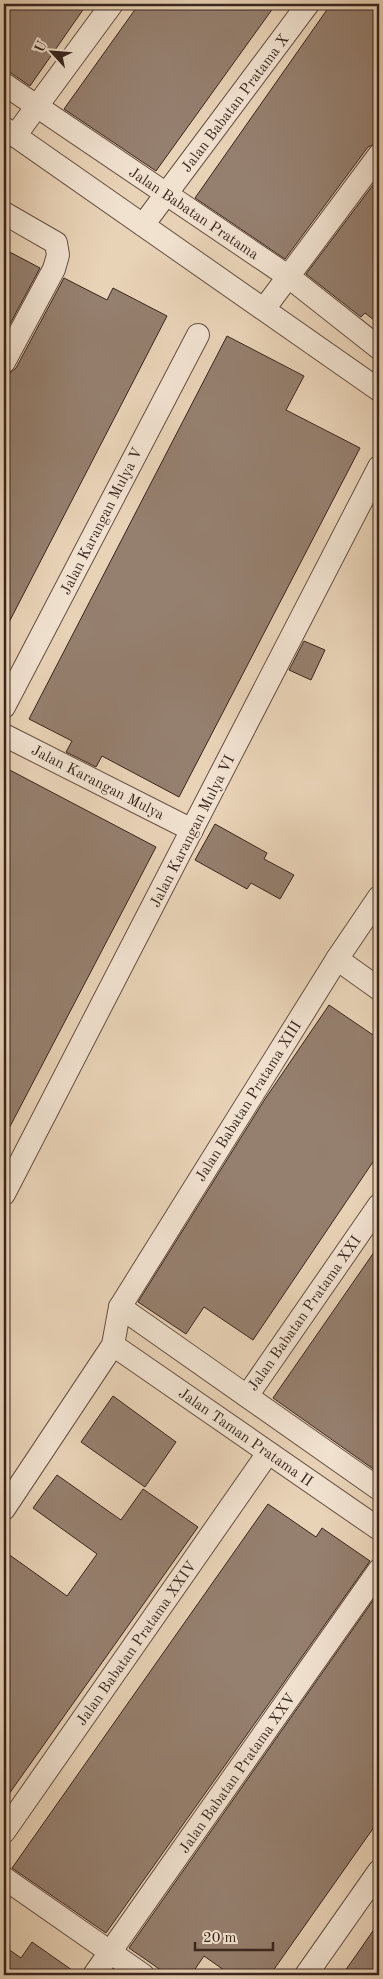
<svg xmlns="http://www.w3.org/2000/svg" width="383" height="1979" viewBox="0 0 383 1979" font-family="'Old Standard TT',serif">
<style>
.building{fill:#957f6e;stroke:#3a251e}
.lines{fill:none;stroke-linecap:round;stroke-linejoin:round}
.minor-casing{stroke:#665044;stroke-width:24}
.minor{stroke:#f1e2d0;stroke-width:22}
.labels{text-anchor:middle;stroke-width:4.5;stroke-linejoin:round;paint-order:stroke}
.street-label{font-size:15px;fill:#3a251e;stroke:#f1e2d0}
</style>
<rect width="100%" height="100%" fill="#e9d3b7"/>
<filter id="stains"><feTurbulence type="fractalNoise" baseFrequency=".004" numOctaves="4"/><feColorMatrix values="0 0 0 0 .2 0 0 0 0 .09 0 0 0 0 .02 0 0 0 .5 -.17"/></filter>
<radialGradient id="worn" r=".72"><stop offset=".6" stop-color="#630" stop-opacity="0"/><stop offset="1" stop-color="#630" stop-opacity=".3"/></radialGradient>
<!-- building -->
<g class="building">
<path d="M 4,4 L 87,4 L 30,86 L 11,73 L 4,71 Z"/>
<path d="M 139,4 L 276,4 L 156,171 L 64,109 Z"/>
<path d="M 331,4 L 379,4 L 379,142 L 368,147 L 285,259 L 195,198 Z"/>
<path d="M 379,177 L 379,324 L 365,313 L 361,317 L 306,274 Z"/>
<path d="M 4,249 L 40,268 L 4,335 Z"/>
<path d="M 64,278 L 107,300 L 113,288 L 167,316 L 4,632 L 4,375 L 10,373 L 16,368 Z"/>
<path d="M 227,336 L 304,376 L 286,410 L 360,448 L 179,797 L 102,756 L 96,767 L 66,752 L 72,741 L 29,719 Z"/>
<path d="M 304,641 L 325,650 L 311,680 L 289,670 Z"/>
<path d="M 4,767 L 156,847 L 4,1138 Z"/>
<path d="M 215,824 L 267,853 L 264,859 L 294,875 L 280,899 L 251,883 L 247,889 L 195,860 Z"/>
<path d="M 329,1005 L 379,1039 L 379,1153 L 253,1340 L 204,1307 L 186,1334 L 138,1302 L 265,1099 Z"/>
<path d="M 379,1245 L 379,1473 L 273,1398 Z"/>
<path d="M 113,1396 L 176,1442 L 145,1487 L 81,1442 Z"/>
<path d="M 57,1475 L 121,1520 L 143,1489 L 198,1527 L 4,1801 L 4,1551 L 67,1596 L 97,1554 L 33,1508 Z"/>
<path d="M 268,1504 L 316,1537 L 322,1528 L 370,1561 L 106,1933 L 12,1868 Z"/>
<path d="M 379,1592 L 379,1820 L 270,1975 L 231,1975 L 204,1956 L 191,1975 L 168,1975 L 129,1948 Z"/>
<path d="M 379,1922 L 379,1975 L 342,1975 L 357,1954 Z"/>
<path d="M 32,1942 L 79,1975 L 4,1975 L 4,1946 L 21,1958 Z"/>
</g>
<g class="lines">
<!-- minor casing -->
<g class="minor-casing">
<g id="minor">
<path d="M 4,84 L 289,277 L 379,348"/>
<path d="M 4,128 L 379,390"/>
<path d="M 15,136 L 112,4"/>
<path d="M 4,213 L 56,243 L 58,255 L 54,269 L 4,362"/>
<path d="M 143,225 L 308,4"/>
<path d="M 264,309 L 379,155"/>
<path d="M 4,707 L 198,335"/>
<path d="M 4,735 L 192,830"/>
<path d="M 337,959 L 379,989"/>
<path d="M 4,1194 L 379,467"/>
<path d="M 120,1307 L 379,1489"/>
<path d="M 113,1345 L 379,1529"/>
<path d="M 247,1396 L 379,1205"/>
<path d="M 4,1509 L 113,1345 L 120,1307 L 337,959 L 379,897"/>
<path d="M 4,1832 L 268,1453"/>
<path d="M 4,1878 L 143,1975"/>
<path d="M 94,1975 L 379,1570"/>
<path d="M 306,1975 L 379,1871"/>
</g>
</g>
<!-- minor -->
<use href="#minor" class="minor"/>
</g>
<g class="labels">
<!-- street labels -->
<g class="street-label">
<text transform="translate(235 103) rotate(-53)" y="5">Jalan Babatan Pratama X</text>
<text transform="translate(194 213) rotate(34)" y="5">Jalan Babatan Pratama</text>
<text transform="translate(101 521) rotate(-63)" y="5">Jalan Karangan Mulya V</text>
<text transform="translate(98 782) rotate(27)" y="5">Jalan Karangan Mulya</text>
<text transform="translate(192 831) rotate(-63)" y="5">Jalan Karangan Mulya VI</text>
<text transform="translate(248 1101) rotate(-58)" y="5">Jalan Babatan Pratama XIII</text>
<text transform="translate(304 1313) rotate(-55)" y="5">Jalan Babatan Pratama XXI</text>
<text transform="translate(246 1437) rotate(35)" y="5">Jalan Taman Pratama II</text>
<text transform="translate(136 1643) rotate(-55)" y="5">Jalan Babatan Pratama XXIV</text>
<text transform="translate(237 1773) rotate(-55)" y="5">Jalan Babatan Pratama XXV</text>
</g>
</g>
<!-- margin -->
<rect width="383" height="1979" fill="none" stroke="#e9d3b7" stroke-width="20"/>
<rect x="5" y="5" width="373" height="1969" fill="none" stroke="#3a251e" stroke-width="2.5"/>
<rect x="10" y="10" width="363" height="1959" fill="none" stroke="#3a251e"/>
<!-- north arrow -->
<g transform="translate(52 52) rotate(296)" stroke="#f1e2d0" stroke-width="4" paint-order="stroke">
<path d="M0-4L9 19L0 12L-9 19Z" fill="#3a251e"/>
<text y="-8" font-size="14" font-weight="bold" text-anchor="middle" fill="#3a251e">U</text>
</g>
<!-- scale -->
<path d="M195 1942v8h78v-8" fill="none" stroke="#3a251e" stroke-width="2.5"/>
<text x="203" y="1942" font-size="15" fill="#3a251e" stroke="#f1e2d0" stroke-width="4" paint-order="stroke">20 m</text>
<rect width="100%" height="100%" filter="url(#stains)"/>
<rect width="100%" height="100%" fill="url(#worn)"/>
</svg>
